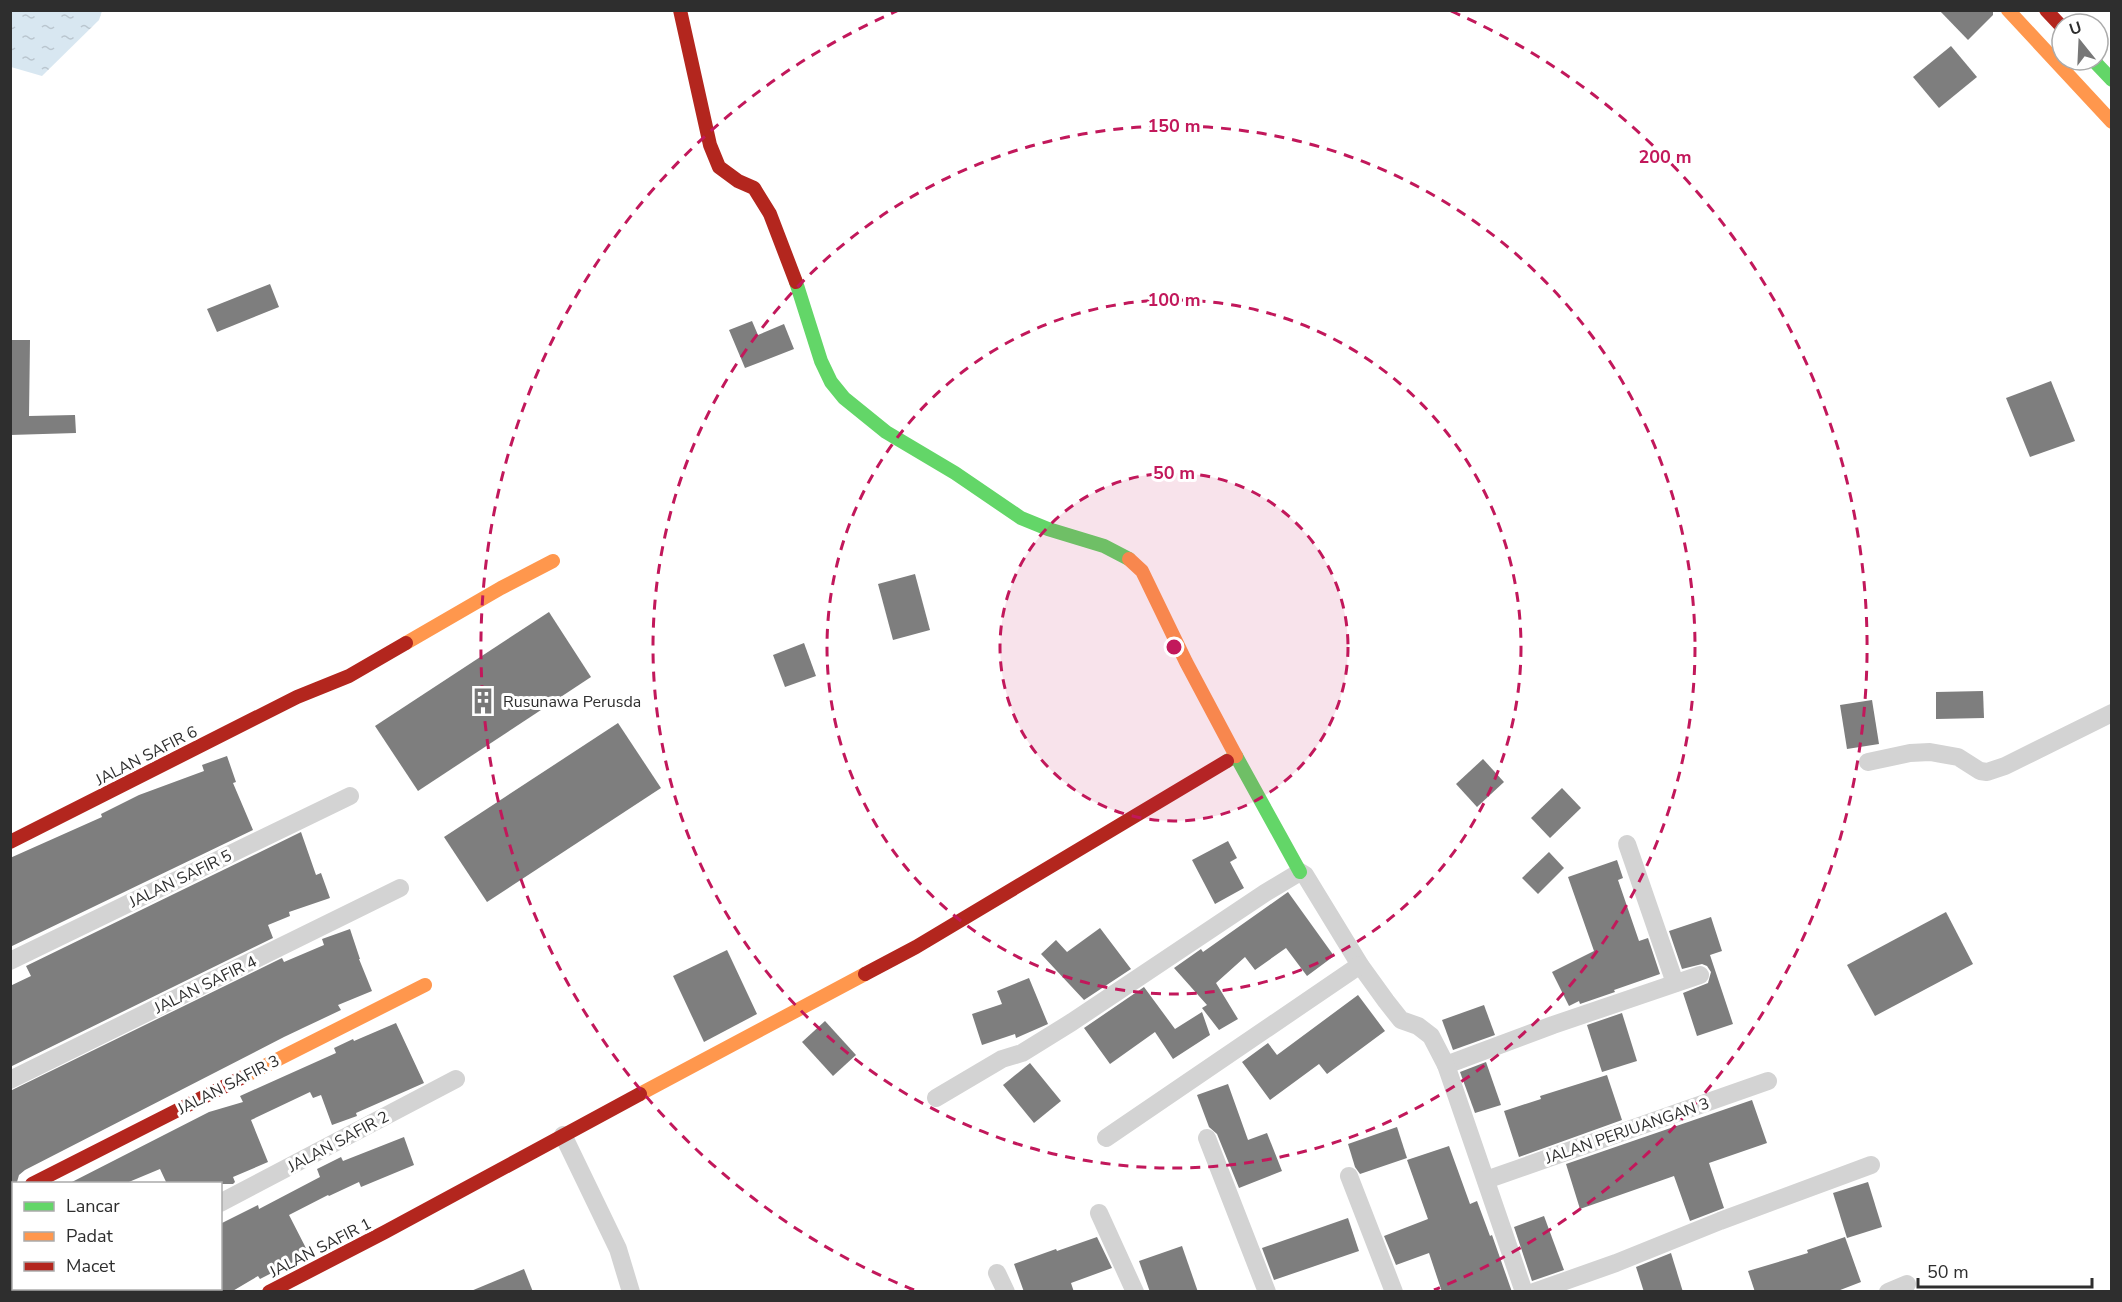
<svg xmlns="http://www.w3.org/2000/svg" width="2122" height="1302" viewBox="0 0 2122 1302" font-family="'Nunito Sans',sans-serif">
<style>
.water{fill:url(#water-ripples)}
.building{fill:#7e7e7e}
.lines{fill:none;stroke-linecap:round;stroke-linejoin:round}
.street{stroke:#d3d3d3;stroke-width:18}
.fast{stroke:#63d668;stroke-width:14}
.slow{stroke:#ff974d;stroke-width:14}
.jam{stroke:#b3261e;stroke-width:14}
.ring{fill:none;stroke:#c2185b;stroke-width:3;stroke-dasharray:10 8}
.labels{text-anchor:middle;stroke-width:6;stroke-linejoin:round;paint-order:stroke}
.poi-label{font-size:16px;fill:#2e2e2e;stroke:#fff;text-anchor:start}
.street-label{font-size:16px;fill:#2e2e2e;stroke:#fff}
.centre{fill:#c2185b;stroke:#fff;stroke-width:3}
.ring-label{font-size:18px;text-anchor:middle;font-weight:bold;fill:#c2185b;stroke:#fff;stroke-width:6;stroke-linejoin:round;paint-order:stroke}
</style>
<defs>
<pattern id="water-ripples" width="26" height="14" patternUnits="userSpaceOnUse" patternTransform="scale(1.5)"><rect width="26" height="14" fill="#d8e7f1"/><path d="M2 4q2-2 4 0t4 0M15 11q2-2 4 0t4 0" fill="none" stroke="#bac6cf"/></pattern>
</defs>
<rect width="100%" height="100%" fill="#fff"/>
<!-- water -->
<path class="water" d="M 11,10 L 102,10 L 102,11 L 99,20 L 42,76 L 11,67 Z"/>
<!-- building -->
<g class="building">
<path d="M 1939,10 L 1993,10 L 1993,15 L 1968,40 Z"/>
<path d="M 1951,46 L 1977,77 L 1939,108 L 1913,77 Z"/>
<path d="M 270,284 L 279,307 L 217,332 L 207,309 Z"/>
<path d="M 752,321 L 758,335 L 784,324 L 794,349 L 745,368 L 729,330 Z"/>
<path d="M 10,340 L 30,340 L 29,416 L 75,415 L 76,433 L 10,435 Z"/>
<path d="M 2051,381 L 2075,441 L 2030,457 L 2006,398 Z"/>
<path d="M 915,574 L 930,630 L 893,640 L 878,584 Z"/>
<path d="M 549,612 L 591,677 L 418,791 L 375,726 Z"/>
<path d="M 804,643 L 816,676 L 785,687 L 773,655 Z"/>
<path d="M 1983,691 L 1984,718 L 1936,719 L 1936,692 Z"/>
<path d="M 1872,700 L 1879,744 L 1847,749 L 1840,705 Z"/>
<path d="M 618,723 L 661,788 L 487,902 L 444,837 Z"/>
<path d="M 227,756 L 236,782 L 233,783 L 253,830 L 10,947 L 10,858 L 102,817 L 101,814 L 139,795 L 204,771 L 202,765 Z"/>
<path d="M 1483,759 L 1504,782 L 1477,807 L 1456,784 Z"/>
<path d="M 1562,788 L 1581,808 L 1550,838 L 1531,818 Z"/>
<path d="M 301,832 L 316,875 L 321,873 L 330,898 L 289,912 L 290,916 L 268,925 L 273,938 L 10,1067 L 10,986 L 31,976 L 26,966 Z"/>
<path d="M 1228,841 L 1237,858 L 1230,862 L 1244,888 L 1215,904 L 1192,860 Z"/>
<path d="M 1549,852 L 1564,868 L 1538,894 L 1522,878 Z"/>
<path d="M 1617,860 L 1623,878 L 1618,880 L 1639,941 L 1648,938 L 1660,974 L 1614,990 L 1615,992 L 1580,1004 L 1579,1001 L 1569,1006 L 1552,972 L 1594,951 L 1568,877 Z"/>
<path d="M 1288,892 L 1334,956 L 1307,976 L 1286,948 L 1255,970 L 1245,957 L 1216,983 L 1238,1019 L 1219,1030 L 1202,1008 L 1207,1005 L 1174,968 L 1201,949 L 1203,952 Z"/>
<path d="M 1946,912 L 1973,964 L 1875,1016 L 1847,965 Z"/>
<path d="M 1711,917 L 1722,951 L 1710,955 L 1733,1024 L 1697,1036 L 1683,993 L 1708,983 L 1711,972 L 1707,966 L 1702,964 L 1682,969 L 1669,931 Z"/>
<path d="M 1100,928 L 1131,969 L 1084,1000 L 1041,954 L 1056,940 L 1067,952 Z"/>
<path d="M 350,929 L 360,959 L 359,959 L 372,991 L 338,1005 L 341,1010 L 284,1037 L 25,1170 L 19,1175 L 17,1182 L 10,1182 L 10,1091 L 282,958 L 284,962 L 324,945 L 322,939 Z"/>
<path d="M 727,950 L 757,1014 L 704,1042 L 673,976 Z"/>
<path d="M 1029,978 L 1048,1024 L 1016,1038 L 1015,1034 L 982,1045 L 972,1014 L 1002,1004 L 997,991 Z"/>
<path d="M 1144,987 L 1175,1029 L 1202,1012 L 1210,1035 L 1173,1059 L 1155,1032 L 1110,1064 L 1084,1028 Z"/>
<path d="M 1358,995 L 1385,1031 L 1327,1074 L 1319,1064 L 1270,1100 L 1242,1062 L 1268,1043 L 1277,1055 Z"/>
<path d="M 1484,1005 L 1495,1035 L 1453,1050 L 1442,1020 Z"/>
<path d="M 1622,1013 L 1637,1061 L 1602,1072 L 1587,1025 Z"/>
<path d="M 825,1021 L 856,1055 L 833,1076 L 802,1042 Z"/>
<path d="M 396,1023 L 424,1083 L 356,1113 L 357,1116 L 332,1125 L 321,1095 L 313,1098 L 310,1092 L 251,1120 L 268,1162 L 233,1177 L 235,1182 L 233,1184 L 167,1184 L 160,1169 L 124,1184 L 68,1184 L 209,1112 L 243,1102 L 240,1096 L 336,1053 L 334,1048 L 353,1039 L 354,1041 Z"/>
<path d="M 1486,1062 L 1501,1105 L 1475,1113 L 1460,1072 Z"/>
<path d="M 1030,1063 L 1061,1101 L 1034,1123 L 1003,1085 Z"/>
<path d="M 1607,1075 L 1622,1120 L 1519,1157 L 1504,1111 L 1541,1099 L 1540,1096 Z"/>
<path d="M 1228,1084 L 1248,1140 L 1267,1133 L 1282,1171 L 1239,1188 L 1217,1134 L 1209,1127 L 1197,1095 Z"/>
<path d="M 1752,1100 L 1767,1143 L 1709,1163 L 1724,1208 L 1690,1221 L 1674,1176 L 1580,1209 L 1566,1164 Z"/>
<path d="M 1397,1127 L 1407,1158 L 1360,1174 L 1355,1167 L 1348,1144 Z"/>
<path d="M 404,1137 L 414,1165 L 361,1187 L 359,1182 L 329,1196 L 328,1195 L 289,1215 L 309,1254 L 260,1279 L 258,1276 L 231,1292 L 220,1292 L 220,1224 L 258,1205 L 259,1209 L 320,1177 L 317,1169 L 341,1157 L 343,1161 Z"/>
<path d="M 1449,1146 L 1470,1204 L 1477,1201 L 1490,1236 L 1492,1235 L 1512,1292 L 1442,1292 L 1429,1253 L 1396,1265 L 1384,1236 L 1428,1219 L 1407,1160 Z"/>
<path d="M 1868,1182 L 1882,1227 L 1847,1238 L 1833,1193 Z"/>
<path d="M 1544,1216 L 1564,1270 L 1532,1281 L 1514,1227 Z"/>
<path d="M 1348,1218 L 1359,1251 L 1274,1280 L 1262,1248 Z"/>
<path d="M 1097,1237 L 1112,1268 L 1071,1283 L 1074,1292 L 1024,1292 L 1014,1264 L 1056,1249 L 1057,1251 Z"/>
<path d="M 1845,1237 L 1861,1282 L 1835,1292 L 1755,1292 L 1748,1271 L 1808,1253 L 1807,1250 Z"/>
<path d="M 1182,1246 L 1198,1292 L 1150,1292 L 1139,1261 Z"/>
<path d="M 1671,1253 L 1683,1292 L 1644,1292 L 1636,1267 Z"/>
<path d="M 524,1269 L 533,1292 L 471,1292 L 471,1291 Z"/>
</g>
<g class="lines">
<!-- street -->
<g class="street">
<path d="M 1868,762 L 1910,753 L 1930,752 L 1958,757 L 1980,771 L 1987,772 L 2005,766 L 2112,713"/>
<path d="M 1627,844 L 1675,983"/>
<path d="M 10,961 L 350,796"/>
<path d="M 1446,1065 L 1553,1025 L 1700,975"/>
<path d="M 10,1080 L 400,888"/>
<path d="M 936,1098 L 1002,1059 L 1022,1053 L 1072,1022 L 1265,893 L 1300,872 L 1305,875 L 1360,965 L 1386,1001 L 1401,1020 L 1418,1026 L 1431,1036 L 1446,1065 L 1524,1292"/>
<path d="M 563,1135 L 618,1249 L 631,1292"/>
<path d="M 1106,1138 L 1360,965"/>
<path d="M 1207,1138 L 1267,1292"/>
<path d="M 1349,1176 L 1394,1292"/>
<path d="M 1486,1180 L 1768,1081"/>
<path d="M 10,1194 L 14,1193"/>
<path d="M 220,1203 L 456,1079"/>
<path d="M 1099,1213 L 1135,1292"/>
<path d="M 997,1273 L 1006,1292"/>
<path d="M 47,1292 L 53,1288"/>
<path d="M 1534,1292 L 1616,1263 L 1720,1221 L 1871,1165"/>
<path d="M 1888,1292 L 1907,1284"/>
</g>
<!-- fast -->
<g class="fast">
<path d="M 2093,60 L 2112,80"/>
<path d="M 796,282 L 821,361 L 831,382 L 844,398 L 886,432 L 955,473 L 1021,518 L 1048,529 L 1104,546 L 1129,559"/>
<path d="M 1227,761 L 1236,756 L 1300,872"/>
</g>
<!-- slow -->
<g class="slow">
<path d="M 2008,10 L 2112,122"/>
<path d="M 1129,559 L 1142,571 L 1186,662 L 1236,756"/>
<path d="M 406,643 L 501,588 L 553,561"/>
<path d="M 243,1077 L 425,985"/>
<path d="M 640,1094 L 865,974"/>
</g>
<!-- jam -->
<g class="jam">
<path d="M 680,10 L 710,145 L 719,167 L 738,181 L 754,188 L 770,214 L 796,282"/>
<path d="M 2046,10 L 2062,27"/>
<path d="M 10,842 L 297,697 L 349,676 L 406,643"/>
<path d="M 865,974 L 916,947 L 1227,761"/>
<path d="M 32,1184 L 243,1077"/>
<path d="M 269,1292 L 385,1232 L 640,1094"/>
</g>
</g>
<!-- distance rings -->
<circle cx="1174" cy="647" r="174" fill="#c2185b" fill-opacity=".12"/>
<g class="ring">
<circle cx="1174" cy="647" r="174"/>
<circle cx="1174" cy="647" r="347"/>
<circle cx="1174" cy="647" r="521"/>
<path d="M914 1290A694 694 0 0 1 897 11M1451 11A694 694 0 0 1 1434 1290"/>
</g>
<!-- icons -->
<defs>
<g id="building-bare" transform="scale(2.07)"><path d="M-4-6H4V6H1V3H-1V6H-4ZM-2.5-4.3h1.7v1.8h-1.7ZM.8-4.3h1.7v1.8H.8ZM-2.5-1h1.7V.8h-1.7ZM.8-1h1.7V.8H.8Z" fill="#777" stroke="#fff" stroke-width="2.5" paint-order="stroke"/></g>
</defs>
<g fill-rule="evenodd">
<use href="#building-bare" x="483" y="701"/>
</g>
<g class="labels">
<!-- poi labels -->
<g class="poi-label">
<text x="503" y="707">Rusunawa Perusda</text>
</g>
<!-- street labels -->
<g class="street-label">
<text transform="translate(146 755) rotate(-27)" y="6">JALAN SAFIR 6</text>
<text transform="translate(180 878) rotate(-26)" y="6">JALAN SAFIR 5</text>
<text transform="translate(205 984) rotate(-26)" y="6">JALAN SAFIR 4</text>
<text transform="translate(228 1084) rotate(-27)" y="6">JALAN SAFIR 3</text>
<text transform="translate(1627 1130) rotate(-19)" y="6">JALAN PERJUANGAN 3</text>
<text transform="translate(338 1141) rotate(-28)" y="6">JALAN SAFIR 2</text>
<text transform="translate(320 1247) rotate(-27)" y="6">JALAN SAFIR 1</text>
</g>
</g>
<circle cx="1174" cy="647" r="9" class="centre"/>
<g class="ring-label">
<text x="1174" y="132">150 m</text>
<text x="1665" y="163">200 m</text>
<text x="1174" y="306">100 m</text>
<text x="1174" y="479">50 m</text>
</g>
<!-- border -->
<rect width="2122" height="1302" fill="none" stroke="#2e2e2e" stroke-width="24"/>
<!-- legend -->
<rect x="12" y="1182" width="210" height="108" fill="#ffffff" stroke="#ababab" stroke-width="1.5"/>
<rect x="24" y="1202" width="30" height="9" fill="#63d668" stroke="#ababab" stroke-width="1.5"/>
<text x="66" y="1212" font-size="18" fill="#2e2e2e">Lancar</text>
<rect x="24" y="1232" width="30" height="9" fill="#ff974d" stroke="#ababab" stroke-width="1.5"/>
<text x="66" y="1242" font-size="18" fill="#2e2e2e">Padat</text>
<rect x="24" y="1262" width="30" height="9" fill="#b3261e" stroke="#ababab" stroke-width="1.5"/>
<text x="66" y="1272" font-size="18" fill="#2e2e2e">Macet</text>
<!-- north arrow -->
<g transform="translate(2080 42) rotate(342)"><circle r="28" fill="#ffffff" stroke="#ababab" stroke-width="1.5"/>
<path d="M0-4.5L10 22L0 15L-10 22Z" fill="#777777"/>
<text y="-9" font-size="16" font-weight="bold" text-anchor="middle" fill="#2e2e2e">U</text>
</g>
<!-- scale -->
<path d="M1918 1278v9h174v-9" fill="none" stroke="#2e2e2e" stroke-width="3"/>
<text x="1927" y="1278" font-size="18" fill="#2e2e2e" stroke="#ffffff" stroke-width="4.5" paint-order="stroke">50 m</text>
</svg>
